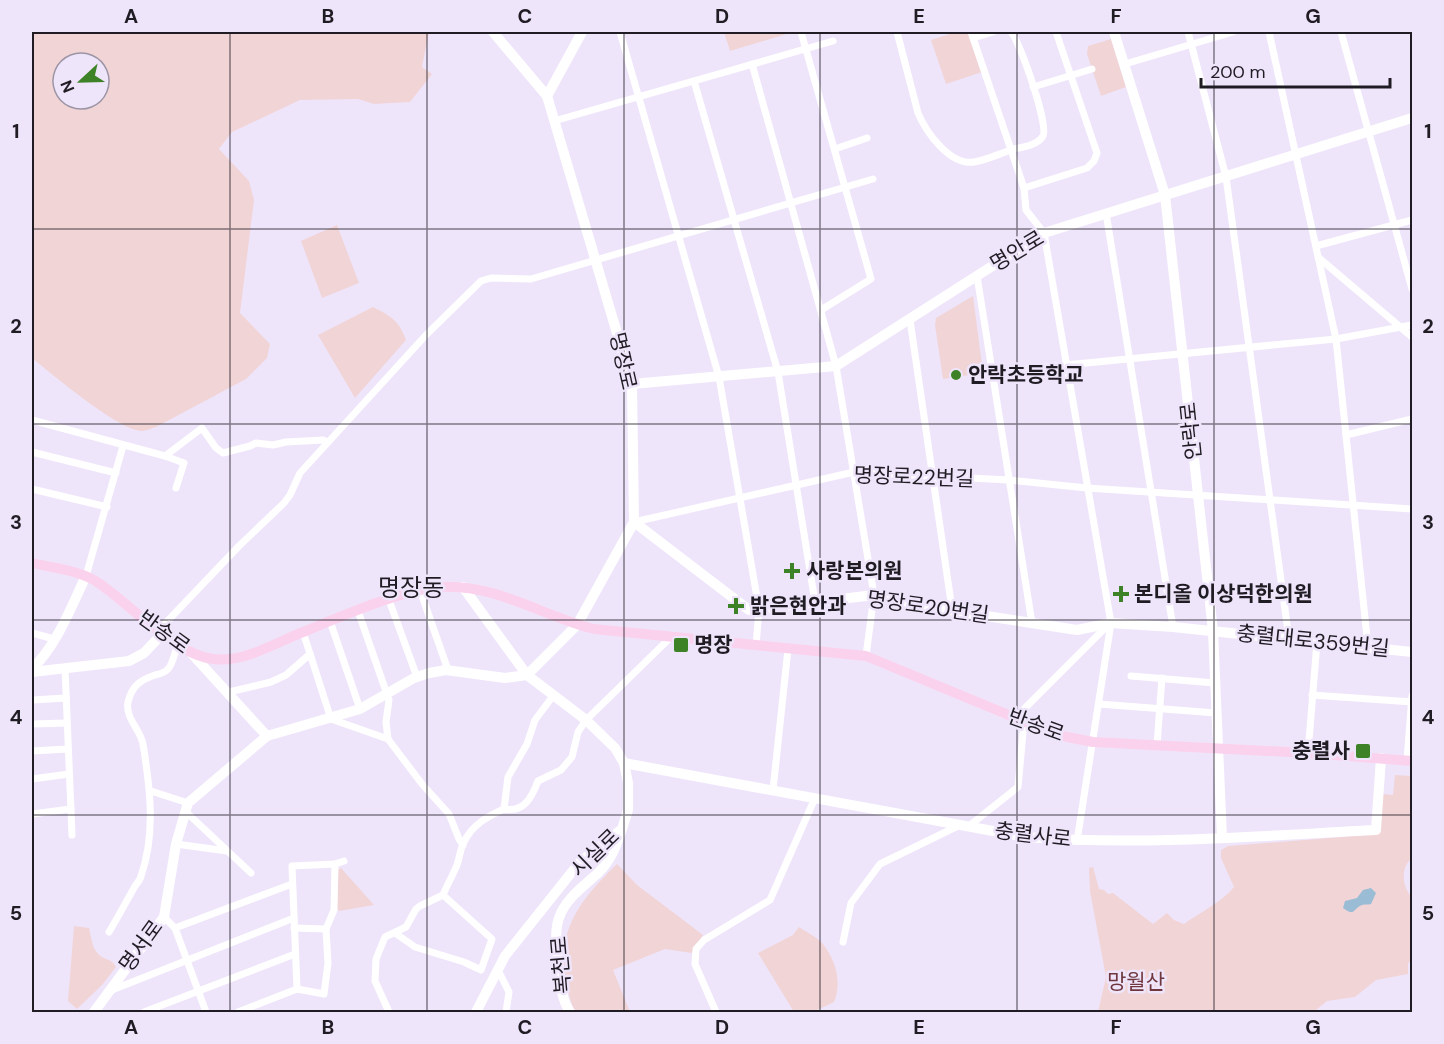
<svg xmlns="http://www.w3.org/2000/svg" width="1444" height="1044" viewBox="0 0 1444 1044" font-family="'DM Sans','Noto Sans KR',sans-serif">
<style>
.green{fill:#f1d4d6;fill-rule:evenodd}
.water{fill:#9abcd5}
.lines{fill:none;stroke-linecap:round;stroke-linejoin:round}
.street{stroke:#fff;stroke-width:7}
.secondary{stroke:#fff;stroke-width:10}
.primary{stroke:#fbd2ed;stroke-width:10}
.grid{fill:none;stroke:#201c24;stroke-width:1.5;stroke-opacity:0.55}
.poi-dot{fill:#3d8227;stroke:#efe5fb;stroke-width:2}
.labels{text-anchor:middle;stroke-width:5;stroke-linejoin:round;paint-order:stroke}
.street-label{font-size:21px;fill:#201c24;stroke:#efe5fb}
.poi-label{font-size:21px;font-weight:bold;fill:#201c24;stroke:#efe5fb;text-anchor:start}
.park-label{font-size:21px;fill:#6f363d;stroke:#efe5fb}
.quarter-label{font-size:24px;fill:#201c24;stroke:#efe5fb}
.neatline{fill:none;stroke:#201c24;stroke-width:2}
.grid-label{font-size:20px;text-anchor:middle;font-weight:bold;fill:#201c24}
</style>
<rect width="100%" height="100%" fill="#efe5fb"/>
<!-- green -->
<g class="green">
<path d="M 32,32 L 429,32 L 422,67 L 432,74 L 410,102 L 374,104 L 358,99 L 300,100 L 232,132 L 219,149 L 249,181 L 254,200 L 240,313 L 270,344 L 267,358 L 246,379 L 156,427 C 152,428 146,431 142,431 C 119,431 52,374 32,358 ZM 63,63 L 99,63 L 99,99 L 63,99 Z"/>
<path d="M 724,32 L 790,32 L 790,33 L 730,51 Z"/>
<path d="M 956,32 L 968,32 L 982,72 L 946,84 L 931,40 Z"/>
<path d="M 1111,39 L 1126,87 L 1101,96 L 1087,54 L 1088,46 Z"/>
<path d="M 337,225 L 359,283 L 322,298 L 301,241 Z"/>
<path d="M 973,296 L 983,373 L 943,379 L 935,325 L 936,318 Z"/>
<path d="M 373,307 C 391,316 399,321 406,340 L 355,398 L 318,335 Z"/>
<path d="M 1395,775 L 1412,776 L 1412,858 C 1400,868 1402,886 1412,898 L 1412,961 L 1408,963 L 1408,974 L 1376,980 L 1355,997 L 1327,1001 L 1316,1010 L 1316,1012 L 1098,1012 L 1106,977 L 1090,891 L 1089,868 L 1093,867 L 1099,889 L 1104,890 L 1108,894 L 1113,893 L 1153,924 L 1167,913 L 1174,920 L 1184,924 C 1199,913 1223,901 1234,887 L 1221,858 L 1221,850 L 1228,846 L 1379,834 L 1383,794 L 1393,795 Z"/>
<path d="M 617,864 L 637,885 L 703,935 L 692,953 L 665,949 L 613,970 L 630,1012 L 576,1012 C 570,1003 569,993 566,982 C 555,930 582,898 617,864 Z"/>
<path d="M 341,868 L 374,905 L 339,911 L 336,906 L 338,870 Z"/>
<path d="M 74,926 L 89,928 C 92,940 92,952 104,958 C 110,961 113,961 116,967 L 102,985 L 77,1009 L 68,1001 Z"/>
<path d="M 799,927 C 806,932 817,937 823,944 C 836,961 842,982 834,1002 L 813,1012 L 794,1012 L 758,953 L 793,935 Z"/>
</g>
<!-- water -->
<path class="water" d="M 1371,888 L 1376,893 L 1371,904 C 1368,905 1365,904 1362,905 C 1352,909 1356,917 1343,908 L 1345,901 L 1357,898 L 1363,890 Z"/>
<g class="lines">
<!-- street -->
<g class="street">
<path d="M 620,32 L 719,377 L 759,609 L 756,646"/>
<path d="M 801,32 L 871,279 L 821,310"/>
<path d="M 897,32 L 918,113 C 926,132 950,166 974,162 C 987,160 1001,153 1014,149 C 1023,147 1038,145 1043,136 C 1049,126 1020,41 1011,32"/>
<path d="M 971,32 L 1024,188 L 1026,210 L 1044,233 L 1111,623 L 1077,841"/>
<path d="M 1188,32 L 1226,177 L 1289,639"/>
<path d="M 1269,32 L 1336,339 L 1368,647"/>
<path d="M 1341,32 L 1412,289"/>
<path d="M 973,38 L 993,32"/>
<path d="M 752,64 L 836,366 L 874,595 L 866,656"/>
<path d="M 1125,64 L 1233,32"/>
<path d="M 694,81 L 778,372 L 815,602"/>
<path d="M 1033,87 L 1092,69"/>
<path d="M 554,121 L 833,41"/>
<path d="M 835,149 L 867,138"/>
<path d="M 1024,188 L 1087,168 L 1094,161 L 1097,153 L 1056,32"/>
<path d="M 1106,213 L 1173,627"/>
<path d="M 1316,246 L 1412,220"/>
<path d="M 1319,258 L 1412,337"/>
<path d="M 977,276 L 1032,623"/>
<path d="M 910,320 L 952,609"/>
<path d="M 992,372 L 1336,339 L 1412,325"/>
<path d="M 32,420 L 165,456 L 202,428 L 216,448 L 223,453 L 250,446 L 256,443 L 273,445 L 286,442 L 323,440 L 328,442"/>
<path d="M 1346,435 L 1412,419"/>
<path d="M 32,452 L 116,473"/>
<path d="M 165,456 L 184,463 L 176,488"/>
<path d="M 32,489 L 107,507"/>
<path d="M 634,522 L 854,472 L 1009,480 L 1087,488 L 1412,509"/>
<path d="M 86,576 L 123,446"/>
<path d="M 420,590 L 448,670"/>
<path d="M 389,600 L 417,677"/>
<path d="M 358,611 L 389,700 L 386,722 L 388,739 L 422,784 L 449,814 L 459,839 L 463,845"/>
<path d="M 330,621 L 360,709"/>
<path d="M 158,631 L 239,546 L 284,503 L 290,495 L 300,473 L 426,335 L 481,281 L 491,278 L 531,279 L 873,179"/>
<path d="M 303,632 L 331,719 L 388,739"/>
<path d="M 32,633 L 54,639"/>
<path d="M 65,668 L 72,835"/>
<path d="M 1131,676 L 1215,683"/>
<path d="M 229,692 L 271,682 L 286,675 L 310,654"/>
<path d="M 1312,695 L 1412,702"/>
<path d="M 32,700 L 66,698"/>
<path d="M 1099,704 L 1216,713"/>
<path d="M 1015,718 L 1109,624"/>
<path d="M 32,724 L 67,723"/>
<path d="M 1157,745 L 1162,678"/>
<path d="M 32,751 L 68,749"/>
<path d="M 1308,753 L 1317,642"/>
<path d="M 1407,760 L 1412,696"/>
<path d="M 32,779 L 69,774"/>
<path d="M 773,790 L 788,649"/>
<path d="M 151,791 L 188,803"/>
<path d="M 504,809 L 508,777 L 527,744 L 535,720 L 553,696"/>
<path d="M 185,811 L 251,873"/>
<path d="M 32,814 L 71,809"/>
<path d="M 969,826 L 1018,787 L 1024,722"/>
<path d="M 176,844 L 227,851"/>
<path d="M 164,917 L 175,928 L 206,1012"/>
<path d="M 175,928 L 292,884"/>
<path d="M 294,928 L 326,929"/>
<path d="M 109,932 C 118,917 126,902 134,888 C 136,884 140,881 141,876 C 156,834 150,787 143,744 C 140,729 125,718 128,702 C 132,686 140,680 155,675 C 159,674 165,673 168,669 C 173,664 175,651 178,644"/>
<path d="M 395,933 L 415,947 L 464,962 L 481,970 L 492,939 L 443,895"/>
<path d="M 843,942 L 851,903 L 880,864 L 960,825"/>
<path d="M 498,970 L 509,992 L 506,1012"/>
<path d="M 297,989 L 292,866 L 335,864 L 344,861"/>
<path d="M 112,990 L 294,918"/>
<path d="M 144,1012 L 295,954"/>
<path d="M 238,1012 L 297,989 L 324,994 L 328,963 L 326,929 L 334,910 L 335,864"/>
<path d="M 389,1012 L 375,981 L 376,959 L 385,937 L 406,927 L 416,909 L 420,906 L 443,895 C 447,885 453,875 457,865 C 460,857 460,849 464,842 C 472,825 488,816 504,809 C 524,813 532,797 538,781 L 561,770 L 572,757 L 578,732 L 586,720 L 671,637"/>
<path d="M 716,1012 L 695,964 L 696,949 L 704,940 L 770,900 L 815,798"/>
</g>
<!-- secondary -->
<g class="secondary">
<path d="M 1114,32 L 1165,195 L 1213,631 L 1222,838"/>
<path d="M 547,96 L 582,32"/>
<path d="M 632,384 L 836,366 L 1044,233 L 1412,118"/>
<path d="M 634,522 L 749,610 L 874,595 L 960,612 L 1077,630 L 1111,623 L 1173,627 L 1412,652"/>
<path d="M 463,587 L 527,675 L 586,720 L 615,748 L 624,763 L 628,783 L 628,810 L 622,829 L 579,863 L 505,956 L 476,1012"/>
<path d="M 192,654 L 267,736"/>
<path d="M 32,669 C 57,645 71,607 86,576"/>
<path d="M 32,672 L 129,661 L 144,653 L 162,634"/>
<path d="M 624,763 L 1025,837 C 1142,846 1259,836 1376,830 L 1381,758"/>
<path d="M 94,1012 L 164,917 L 176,844 L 188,803 L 267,736 L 360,709 L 414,678 L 429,673 L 446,670 L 505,678 L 527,675 L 577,625 L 634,522 L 632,384 L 547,96 L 493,32"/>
<path d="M 570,1012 C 561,999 559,980 558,964 C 557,949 554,932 559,918 C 565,899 584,886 598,873 C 611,860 616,847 622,829"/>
</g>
<!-- primary -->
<path class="primary" d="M 32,563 C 52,568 79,570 97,582 C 131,604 173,654 213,659 C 244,663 275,643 303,632 C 340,617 403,589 441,587 C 497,584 542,616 594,629 L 866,656 L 1057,735 L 1093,742 L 1308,753 L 1412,761"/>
</g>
<!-- grid -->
<path class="grid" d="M 230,32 L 230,1012M 427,32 L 427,1012M 624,32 L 624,1012M 820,32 L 820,1012M 1017,32 L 1017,1012M 1214,32 L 1214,1012M 32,229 L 1412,229M 32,424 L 1412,424M 32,620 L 1412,620M 32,815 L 1412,815"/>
<!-- markers -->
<g class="poi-dot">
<circle cx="956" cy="375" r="6"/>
<path d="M789 562h6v6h6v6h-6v6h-6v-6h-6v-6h6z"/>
<path d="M1118 585h6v6h6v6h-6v6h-6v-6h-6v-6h6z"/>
<path d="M733 597h6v6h6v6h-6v6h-6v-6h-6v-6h6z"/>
<rect x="673" y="637" width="16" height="16" rx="3"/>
<rect x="1355" y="743" width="16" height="16" rx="3"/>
</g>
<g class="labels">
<!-- street labels -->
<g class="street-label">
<text transform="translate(1017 251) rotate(-31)" y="7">명안로</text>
<text transform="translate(623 361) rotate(77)" y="7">명장로</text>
<text transform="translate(1191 431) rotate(-96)" y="7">안락로</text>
<text transform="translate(914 477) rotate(2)" y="7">명장로22번길</text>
<text transform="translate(928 607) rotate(8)" y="7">명장로20번길</text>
<text transform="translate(164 632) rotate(36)" y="7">반송로</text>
<text transform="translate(1313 641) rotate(6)" y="7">충렬대로359번길</text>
<text transform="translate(1036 725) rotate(20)" y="7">반송로</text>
<text transform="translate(1033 835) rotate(7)" y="7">충렬사로</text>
<text transform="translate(595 853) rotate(-44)" y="7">시실로</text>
<text transform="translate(141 946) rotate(-54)" y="7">명서로</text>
<text transform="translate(561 965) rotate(-95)" y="7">복천로</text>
</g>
<!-- poi labels -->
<g class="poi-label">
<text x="968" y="382">안락초등학교</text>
<text x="806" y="578">사랑본의원</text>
<text x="1134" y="601">본디올 이상덕한의원</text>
<text x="750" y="613">밝은현안과</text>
<text x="694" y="652">명장</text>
<text x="1350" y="758" text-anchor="end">충렬사</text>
</g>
<!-- park labels -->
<g class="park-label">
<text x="1136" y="989">망월산</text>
</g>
<!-- quarter labels -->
<g class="quarter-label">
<text x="411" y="596">명장동</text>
</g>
</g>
<!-- border -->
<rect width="1444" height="1044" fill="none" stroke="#efe5fb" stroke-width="66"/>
<!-- north arrow -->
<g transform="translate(81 81) rotate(248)"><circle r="28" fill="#efe5fb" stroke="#9c95a5" stroke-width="1.5"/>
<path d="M0-4.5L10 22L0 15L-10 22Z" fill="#3d8227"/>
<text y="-9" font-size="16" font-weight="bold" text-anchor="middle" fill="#201c24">N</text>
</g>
<!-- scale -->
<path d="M1201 78v9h189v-9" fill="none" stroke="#201c24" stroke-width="3"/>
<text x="1210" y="78" font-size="18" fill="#201c24" stroke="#efe5fb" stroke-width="4.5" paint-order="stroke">200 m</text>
<rect x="33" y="33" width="1378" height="978" class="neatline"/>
<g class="grid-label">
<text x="131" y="23">A</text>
<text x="328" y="23">B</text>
<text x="525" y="23">C</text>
<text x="722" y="23">D</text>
<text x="919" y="23">E</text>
<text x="1116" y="23">F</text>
<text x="1313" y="23">G</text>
<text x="16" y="138">1</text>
<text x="1428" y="138">1</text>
<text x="16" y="333">2</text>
<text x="1428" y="333">2</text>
<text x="16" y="529">3</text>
<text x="1428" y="529">3</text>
<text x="16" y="724">4</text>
<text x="1428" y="724">4</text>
<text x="16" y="920">5</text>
<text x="1428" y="920">5</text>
<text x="131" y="1034">A</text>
<text x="328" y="1034">B</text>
<text x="525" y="1034">C</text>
<text x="722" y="1034">D</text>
<text x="919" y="1034">E</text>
<text x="1116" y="1034">F</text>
<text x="1313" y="1034">G</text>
</g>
</svg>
